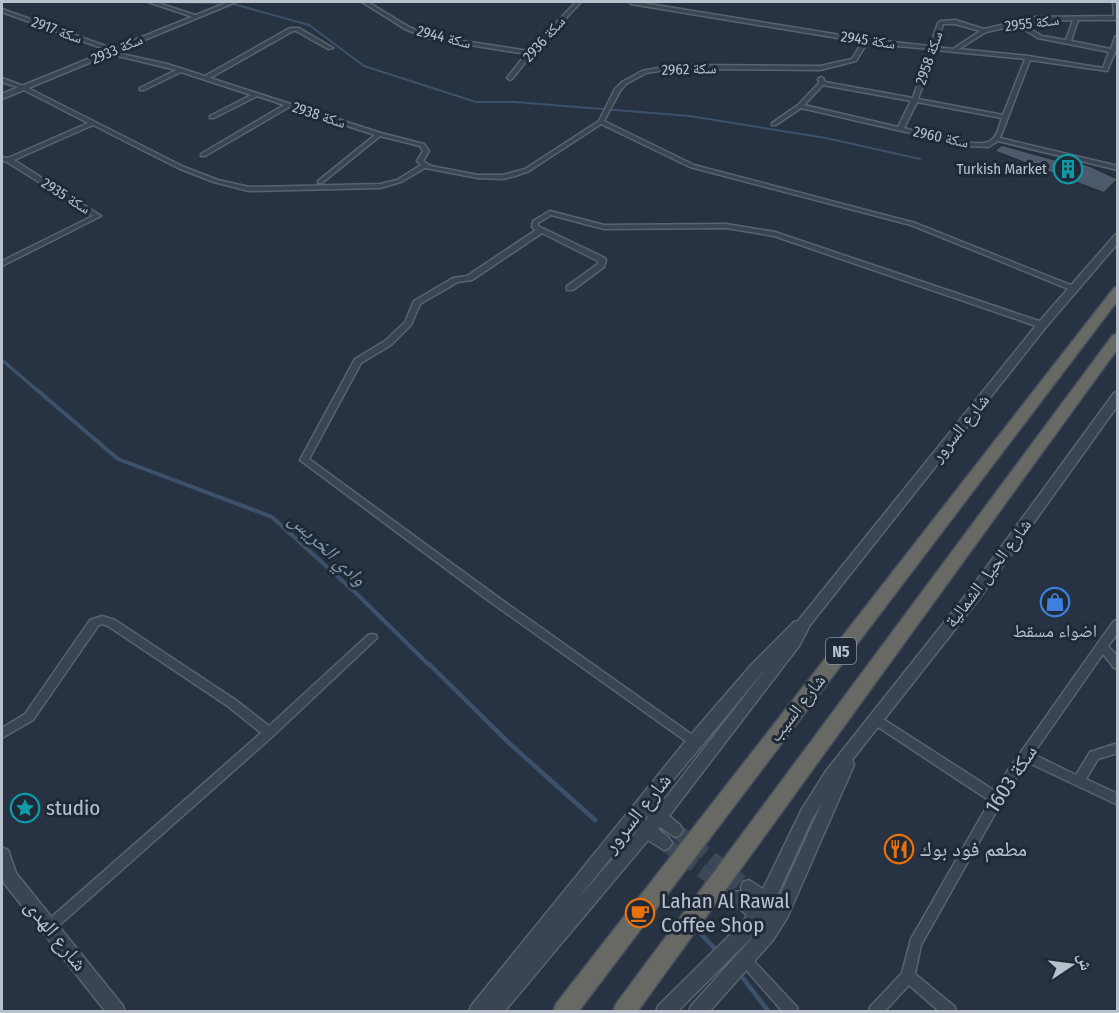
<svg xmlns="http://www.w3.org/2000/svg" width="1119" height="1013" viewBox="0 0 1119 1013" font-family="'Fira Sans Condensed','Noto Naskh Arabic',sans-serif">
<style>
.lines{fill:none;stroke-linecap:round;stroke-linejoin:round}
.stream-far3{stroke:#3d516b;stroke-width:2}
.stream-far2{stroke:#3d516b;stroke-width:3}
.stream-far1{stroke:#3d516b;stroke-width:4}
.stream{stroke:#3d516b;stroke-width:4.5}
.building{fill:#4d5a6b;stroke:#222c39;stroke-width:1.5}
.tertiary-tunnel{stroke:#3d4857;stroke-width:15;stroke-dasharray:15 8;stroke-linecap:butt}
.minor-casing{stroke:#59636f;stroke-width:3}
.tertiary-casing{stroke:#59636f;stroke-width:3}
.trunk-casing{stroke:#46505c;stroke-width:3}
.minor{fill:#3b4552;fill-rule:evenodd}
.tertiary{fill:#3b4552;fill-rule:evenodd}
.trunk{fill:#686865;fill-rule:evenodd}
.labels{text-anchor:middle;stroke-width:6;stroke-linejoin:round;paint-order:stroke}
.far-street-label{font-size:15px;fill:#b8c0cc;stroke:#202a37}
.far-poi-label{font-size:15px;fill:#b8c0cc;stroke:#202a37;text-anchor:end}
.shield{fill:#202a37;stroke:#8a939f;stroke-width:1.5}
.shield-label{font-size:16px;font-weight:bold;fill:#b8c0cc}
.street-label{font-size:18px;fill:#b8c0cc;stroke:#202a37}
.poi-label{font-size:18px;fill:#b8c0cc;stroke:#202a37}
.water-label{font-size:20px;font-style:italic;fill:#8097b2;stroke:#202a37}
.near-street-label{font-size:21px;fill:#b8c0cc;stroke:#202a37}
.near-poi-label{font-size:21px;fill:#b8c0cc;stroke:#202a37;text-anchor:start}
</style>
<rect width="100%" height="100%" fill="#273342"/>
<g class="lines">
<!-- stream-far3 -->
<path class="stream-far3" d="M 146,2 L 230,3 L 309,25 L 364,66 L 476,102 L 515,102 L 690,116 L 826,138 L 920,159"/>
<!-- stream-far2 -->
<path class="stream-far2" d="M 2,360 L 38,391"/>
<!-- stream-far1 -->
<path class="stream-far1" d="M 36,389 L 118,459 L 272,517 L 358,595 L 430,666"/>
<!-- stream -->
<g class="stream">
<path d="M 429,664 L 509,743 L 595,820"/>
<path d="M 699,932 L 719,953"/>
<path d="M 739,973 L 769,1012"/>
</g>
</g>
<!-- building -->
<path class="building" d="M 1002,145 L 1073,165 L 1077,162 L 1090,166 L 1118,179 L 1104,193 L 994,151 Z"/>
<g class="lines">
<!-- tertiary-tunnel -->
<g class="tertiary-tunnel">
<path d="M 675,830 L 749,888"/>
<path d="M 664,843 L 740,898"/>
</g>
<!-- minor casing -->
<g class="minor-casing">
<g id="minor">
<path d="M 148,2 L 155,2 L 198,16 L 193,17 Z"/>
<path d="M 362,2 L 368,2 L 409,27 L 430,36 L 529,51 L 576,2 L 581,2 L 532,54 L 512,79 L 510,80 L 507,78 L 526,54 L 427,38 L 405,29 Z"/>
<path d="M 629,2 L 637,2 L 865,39 L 930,46 L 938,23 L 941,21 L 955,20 L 984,29 L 1035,17 L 1114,16 L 1113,2 L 1118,2 L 1118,20 L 1078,20 L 1071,41 L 1111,49 L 1115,37 L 1118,36 L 1118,45 L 1107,71 L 1030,60 L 1000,138 L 1118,166 L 1118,170 L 998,141 L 988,147 L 967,146 L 801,108 L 776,125 L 772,125 L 772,123 L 798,105 L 819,83 L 818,79 L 821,77 L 823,78 L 825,82 L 913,98 L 929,49 L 867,43 L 856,61 L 820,70 L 673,69 L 646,73 L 626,84 L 620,91 L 604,121 L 694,165 L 915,223 L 1078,288 L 1074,290 L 1071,290 L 911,225 L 690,167 L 601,124 L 529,171 L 515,176 L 503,179 L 478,178 L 425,168 L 401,182 L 380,188 L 249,191 L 214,182 L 180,169 L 93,125 L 14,160 L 101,216 L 2,266 L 2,261 L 93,216 L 7,162 L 2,161 L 2,157 L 8,158 L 88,123 L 22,89 L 2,82 L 2,78 L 26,87 L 184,167 L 218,180 L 249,187 L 380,184 L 397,180 L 421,165 L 417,161 L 423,151 L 420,146 L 380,136 L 322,183 L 318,183 L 318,181 L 375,135 L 289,107 L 205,156 L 201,156 L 201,154 L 284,105 L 257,96 L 214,118 L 210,118 L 210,116 L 251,95 L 181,72 L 144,90 L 140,90 L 140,88 L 176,70 L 118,56 L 110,51 L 2,12 L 2,9 L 114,49 L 122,54 L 167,64 L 205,76 L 290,28 L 299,28 L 333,48 L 328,49 L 296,31 L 293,31 L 210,78 L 381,133 L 424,144 L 429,151 L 423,161 L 431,166 L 478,175 L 503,175 L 525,169 L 599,121 L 615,89 L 622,82 L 642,71 L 673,65 L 820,66 L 852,59 L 862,42 L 631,4 ZM 1073,20 L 1066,40 L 1042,36 L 1022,24 L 1035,21 ZM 943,24 L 955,24 L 980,31 L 953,49 L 936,47 ZM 1017,25 L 1038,38 L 1109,52 L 1103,68 L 1028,56 L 959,49 L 986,32 ZM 935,50 L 1025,59 L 1003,115 L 918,99 ZM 823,85 L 911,101 L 898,127 L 804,105 ZM 917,102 L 1002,118 C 999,126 997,139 988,142 C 974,148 921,132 904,128 Z"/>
<path d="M 550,211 L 604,225 L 726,224 L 775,232 L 1045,323 L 1046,325 L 1042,327 L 1039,327 L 774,236 L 726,228 L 604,229 L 551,215 L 538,223 L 538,226 L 605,258 L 606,260 L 604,267 L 573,290 L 567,290 L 567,286 L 598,264 L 598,261 L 542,233 L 472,280 L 458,282 L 420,304 L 411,325 L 391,345 L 361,363 L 309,459 L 495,595 L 698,739 L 699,742 L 698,745 L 694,747 L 489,601 L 300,460 L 355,359 L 385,341 L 405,322 L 414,301 L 453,278 L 467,276 L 536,230 L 532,227 L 533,221 Z"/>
<path d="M 102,616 L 115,620 L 237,701 L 269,726 L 368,635 L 372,634 L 376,635 L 377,638 L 273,736 L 54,930 L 50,932 L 46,930 L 44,926 L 46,922 L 261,733 L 229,707 L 108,626 L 102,624 L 98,626 L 33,720 L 2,738 L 2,728 L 25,714 L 90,620 Z"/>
<path d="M 1118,620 L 1118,633 L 1108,646 L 1118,657 L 1118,669 L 1114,668 L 1103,654 L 1033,754 L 1076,775 L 1090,752 L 1118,743 L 1118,753 L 1098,759 L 1086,779 L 1118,794 L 1118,805 L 1027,762 L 1010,787 L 921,945 L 915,974 L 955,1007 L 956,1012 L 940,1012 L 909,985 L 884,1012 L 869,1012 L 870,1007 L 902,973 L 911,939 L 990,801 L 872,723 L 871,720 L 872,717 L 876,715 L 880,717 L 995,791 L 1002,779 L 1098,643 L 1114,621 Z"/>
<path d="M 745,954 L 749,956 L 797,1007 L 798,1012 L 783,1012 L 741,964 L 739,960 L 741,956 Z"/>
</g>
</g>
<!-- tertiary casing -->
<g class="tertiary-casing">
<g id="tertiary">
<path d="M 228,2 L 236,2 L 2,99 L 2,94 Z"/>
<path d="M 1118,234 L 1118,243 L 1046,327 L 810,625 L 799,646 L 669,816 L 680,825 L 683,830 L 680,835 L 675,837 L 660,827 L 658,829 L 669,838 L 672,843 L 669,848 L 664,850 L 648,840 L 504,1012 L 469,1012 L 471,1006 L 689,737 L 752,664 L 794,622 L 798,621 L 1038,323 L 1115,235 ZM 767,667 L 668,795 L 658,806 L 654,803 ZM 645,815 L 648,817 L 646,820 L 642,818 ZM 635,828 L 637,831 L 575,902 Z"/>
<path d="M 1118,392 L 1118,405 L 979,599 L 852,760 L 854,765 L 787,918 L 773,940 L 709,1012 L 689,1012 L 691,1006 L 761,928 L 759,926 L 755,934 L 677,1012 L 656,1012 L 658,1006 L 743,922 L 747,915 L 734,904 L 732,898 L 734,892 L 742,891 L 741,888 L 743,882 L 749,880 L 763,889 L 802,809 L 826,771 L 969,591 L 1114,393 ZM 822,803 L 778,900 L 776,898 L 812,819 Z"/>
<path d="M 2,847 L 8,850 L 16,873 L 123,1006 L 125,1012 L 106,1012 L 4,883 L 2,876 Z"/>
</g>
</g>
<!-- trunk casing -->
<g class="trunk-casing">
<g id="trunk">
<path d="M 1118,287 L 1118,300 L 578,1012 L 553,1012 L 556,1004 L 1114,288 Z"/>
<path d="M 1118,334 L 1118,348 L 637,1012 L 613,1012 L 616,1004 L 1113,335 Z"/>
</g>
</g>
<!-- minor -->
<use href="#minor" class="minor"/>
<!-- tertiary -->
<use href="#tertiary" class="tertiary"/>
<!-- trunk -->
<use href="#trunk" class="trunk"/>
</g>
<!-- icons -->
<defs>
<g id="building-ring" transform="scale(1.5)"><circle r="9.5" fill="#202a37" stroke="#0f9aa8" stroke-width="1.5"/><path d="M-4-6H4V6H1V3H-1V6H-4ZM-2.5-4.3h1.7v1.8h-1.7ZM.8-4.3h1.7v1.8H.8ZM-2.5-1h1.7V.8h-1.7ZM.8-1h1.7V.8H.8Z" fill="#0f9aa8"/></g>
<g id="shop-ring" transform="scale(1.5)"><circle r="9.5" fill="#202a37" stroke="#3f7fe0" stroke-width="1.5"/><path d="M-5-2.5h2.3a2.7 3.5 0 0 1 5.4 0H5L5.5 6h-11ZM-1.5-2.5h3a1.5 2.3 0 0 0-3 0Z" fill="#3f7fe0"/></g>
<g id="sight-ring" transform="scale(1.5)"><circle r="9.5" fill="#202a37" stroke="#0f9aa8" stroke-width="1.5"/><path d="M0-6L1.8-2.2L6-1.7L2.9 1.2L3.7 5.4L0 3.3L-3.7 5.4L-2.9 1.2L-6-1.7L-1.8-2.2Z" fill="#0f9aa8"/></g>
<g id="restaurant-ring" transform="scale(1.5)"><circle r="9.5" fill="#202a37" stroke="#e8710a" stroke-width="1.5"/><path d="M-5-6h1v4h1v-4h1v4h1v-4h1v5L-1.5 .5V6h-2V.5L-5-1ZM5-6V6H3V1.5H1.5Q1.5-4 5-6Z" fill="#e8710a"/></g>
<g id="cafe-ring" transform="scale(1.5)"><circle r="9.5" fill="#202a37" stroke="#e8710a" stroke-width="1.5"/><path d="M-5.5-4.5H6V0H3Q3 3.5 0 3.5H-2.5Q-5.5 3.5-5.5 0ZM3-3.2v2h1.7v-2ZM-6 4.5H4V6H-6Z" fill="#e8710a"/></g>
</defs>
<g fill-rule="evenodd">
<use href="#building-ring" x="1068" y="169"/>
<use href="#shop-ring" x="1055" y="602"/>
<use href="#sight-ring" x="25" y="808"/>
<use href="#restaurant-ring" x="899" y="849"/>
<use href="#cafe-ring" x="640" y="913"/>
</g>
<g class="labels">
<!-- far-street labels -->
<g class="far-street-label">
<text transform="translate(1032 23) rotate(-7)" y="5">سكة 2955</text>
<text transform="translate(57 30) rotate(20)" y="5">سكة 2917</text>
<text transform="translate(444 37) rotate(14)" y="5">سكة 2944</text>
<text transform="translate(544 39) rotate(-48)" y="5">سكة 2936</text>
<text transform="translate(868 40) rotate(8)" y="5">سكة 2945</text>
<text transform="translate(117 49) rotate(-23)" y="5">سكة 2933</text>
<text transform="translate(929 58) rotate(-71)" y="5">سكة 2958</text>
<text transform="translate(689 69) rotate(-2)" y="5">سكة 2962</text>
<text transform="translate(319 115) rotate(18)" y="5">سكة 2938</text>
<text transform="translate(941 137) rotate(12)" y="5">سكة 2960</text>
<text transform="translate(66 196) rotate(32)" y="5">سكة 2935</text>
</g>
<!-- far-poi labels -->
<g class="far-poi-label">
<text x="1047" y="174">Turkish Market</text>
</g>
<!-- shield labels -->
<rect class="shield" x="826" y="638" width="30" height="26" rx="4.5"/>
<g class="shield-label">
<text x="841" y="657">N5</text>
</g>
<!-- street labels -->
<g class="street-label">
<text transform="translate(960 428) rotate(-51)" y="6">شارع السرور</text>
<text transform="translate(988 573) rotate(-53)" y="6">شارع الحيل الشمالية</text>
<text transform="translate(797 708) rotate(-52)" y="6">شارع السيب</text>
</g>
<!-- poi labels -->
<g class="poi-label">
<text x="1055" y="637">اضواء مسقط</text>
</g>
<!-- water labels -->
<g class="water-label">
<text transform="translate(328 549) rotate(43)" y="7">وادي الخريس</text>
</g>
<!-- near-street labels -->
<g class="near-street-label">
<text transform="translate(1011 779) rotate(-57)" y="7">سكة 1603</text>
<text transform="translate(637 813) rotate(-51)" y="7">شارع السرور</text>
<text transform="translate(56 935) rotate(51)" y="7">شارع الهدى</text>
</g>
<!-- near-poi labels -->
<g class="near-poi-label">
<text x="46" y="815">studio</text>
<text x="920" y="856">مطعم فود بوك</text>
<text x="661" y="908">Lahan Al Rawal<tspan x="661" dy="24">Coffee Shop</tspan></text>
</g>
</g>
<!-- border -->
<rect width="1119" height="1013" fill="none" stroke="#b8c0cc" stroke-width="6"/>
<!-- north arrow -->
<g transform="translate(1071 965) rotate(77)" stroke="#202a37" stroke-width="4.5" paint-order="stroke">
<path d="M0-4.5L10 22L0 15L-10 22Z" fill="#b8c0cc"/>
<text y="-9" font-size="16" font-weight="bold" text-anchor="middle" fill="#b8c0cc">ش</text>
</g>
</svg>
